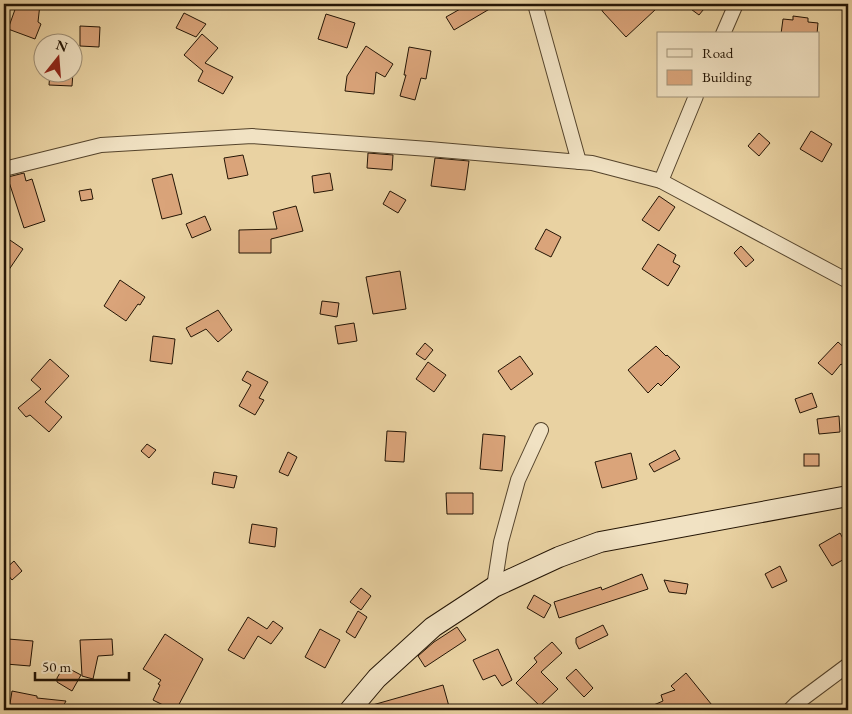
<svg xmlns="http://www.w3.org/2000/svg" width="852" height="714" viewBox="0 0 852 714" font-family="'EB Garamond',serif">
<style>
.building{fill:#daa47a;stroke:#241505}
.lines{fill:none;stroke-linecap:round;stroke-linejoin:round}
.street-casing{stroke:#55442c;stroke-width:16}
.secondary-casing{stroke:#241505;stroke-width:22}
.street{stroke:#f1e2c3;stroke-width:14}
.secondary{stroke:#f1e2c3;stroke-width:20}
</style>
<rect width="100%" height="100%" fill="#e9d2a2"/>
<filter id="stains"><feTurbulence type="fractalNoise" baseFrequency=".004" numOctaves="4"/><feColorMatrix values="0 0 0 0 .2 0 0 0 0 .09 0 0 0 0 .02 0 0 0 .5 -.17"/></filter>
<radialGradient id="worn" r=".72"><stop offset=".6" stop-color="#630" stop-opacity="0"/><stop offset="1" stop-color="#630" stop-opacity=".3"/></radialGradient>
<!-- building -->
<g class="building">
<path d="M 17,4 L 40,4 L 38,22 L 41,24 L 35,39 L 8,29 Z"/>
<path d="M 469,4 L 498,4 L 454,30 L 446,17 Z"/>
<path d="M 598,4 L 651,4 L 656,9 L 626,37 L 603,12 Z"/>
<path d="M 684,4 L 708,4 L 699,15 Z"/>
<path d="M 184,13 L 206,24 L 196,37 L 176,28 Z"/>
<path d="M 326,14 L 355,23 L 347,48 L 318,39 Z"/>
<path d="M 793,16 L 808,18 L 808,22 L 818,23 L 817,34 L 781,34 L 783,19 L 793,20 Z"/>
<path d="M 80,26 L 100,27 L 99,47 L 80,46 Z"/>
<path d="M 202,34 L 218,48 L 205,63 L 233,77 L 223,94 L 198,81 L 203,71 L 184,55 Z"/>
<path d="M 366,46 L 393,64 L 385,77 L 376,72 L 374,94 L 345,91 L 347,76 Z"/>
<path d="M 409,47 L 431,51 L 426,79 L 421,78 L 415,100 L 400,96 L 406,75 L 404,75 Z"/>
<path d="M 50,72 L 73,72 L 72,86 L 49,85 Z"/>
<path d="M 811,131 L 832,144 L 822,162 L 800,149 Z"/>
<path d="M 759,133 L 770,143 L 759,156 L 748,146 Z"/>
<path d="M 368,153 L 393,155 L 392,170 L 367,168 Z"/>
<path d="M 243,155 L 248,175 L 228,179 L 224,158 Z"/>
<path d="M 435,158 L 469,161 L 465,190 L 431,186 Z"/>
<path d="M 24,173 L 26,181 L 32,179 L 45,221 L 24,228 L 9,182 L 4,183 L 4,178 Z"/>
<path d="M 330,173 L 333,190 L 314,193 L 312,176 Z"/>
<path d="M 172,174 L 182,214 L 162,219 L 152,179 Z"/>
<path d="M 91,189 L 93,199 L 81,201 L 79,191 Z"/>
<path d="M 390,191 L 406,200 L 398,213 L 383,204 Z"/>
<path d="M 659,196 L 675,207 L 659,231 L 642,220 Z"/>
<path d="M 296,206 L 303,231 L 271,239 L 271,253 L 239,253 L 239,230 L 277,229 L 273,212 Z"/>
<path d="M 205,216 L 211,230 L 192,238 L 186,224 Z"/>
<path d="M 546,229 L 561,237 L 551,257 L 535,249 Z"/>
<path d="M 4,236 L 23,249 L 4,277 Z"/>
<path d="M 658,244 L 676,255 L 673,262 L 680,266 L 668,286 L 642,269 Z"/>
<path d="M 741,246 L 754,260 L 746,267 L 734,253 Z"/>
<path d="M 400,271 L 406,309 L 373,314 L 366,277 Z"/>
<path d="M 120,280 L 145,297 L 140,305 L 138,304 L 126,321 L 104,306 Z"/>
<path d="M 322,301 L 339,303 L 337,317 L 320,314 Z"/>
<path d="M 218,310 L 232,330 L 218,342 L 206,329 L 191,337 L 186,328 Z"/>
<path d="M 354,323 L 357,341 L 338,344 L 335,326 Z"/>
<path d="M 153,336 L 175,339 L 172,364 L 150,361 Z"/>
<path d="M 838,342 L 848,351 L 848,369 L 841,364 L 832,375 L 818,363 Z"/>
<path d="M 425,343 L 433,350 L 425,360 L 416,354 Z"/>
<path d="M 656,346 L 666,356 L 667,355 L 680,367 L 661,386 L 658,383 L 648,393 L 628,370 Z"/>
<path d="M 520,356 L 533,374 L 511,390 L 498,371 Z"/>
<path d="M 50,359 L 69,376 L 45,402 L 62,417 L 49,432 L 30,415 L 26,417 L 18,408 L 41,389 L 31,380 Z"/>
<path d="M 428,362 L 446,375 L 434,392 L 416,379 Z"/>
<path d="M 247,371 L 268,382 L 259,398 L 264,400 L 255,415 L 239,406 L 251,385 L 242,380 Z"/>
<path d="M 812,393 L 817,407 L 800,413 L 795,399 Z"/>
<path d="M 839,416 L 840,432 L 819,434 L 817,419 Z"/>
<path d="M 387,431 L 406,432 L 404,462 L 385,461 Z"/>
<path d="M 483,434 L 505,436 L 502,471 L 480,469 Z"/>
<path d="M 147,444 L 156,450 L 149,458 L 141,451 Z"/>
<path d="M 675,450 L 680,459 L 654,472 L 649,464 Z"/>
<path d="M 288,452 L 297,457 L 288,476 L 279,472 Z"/>
<path d="M 631,453 L 637,479 L 602,488 L 595,462 Z"/>
<rect x="804" y="454" width="15" height="12"/>
<path d="M 214,472 L 237,476 L 234,488 L 212,484 Z"/>
<path d="M 446,493 L 473,493 L 473,514 L 447,514 Z"/>
<path d="M 252,524 L 277,528 L 275,547 L 249,543 Z"/>
<path d="M 840,533 L 848,548 L 848,557 L 832,566 L 819,545 Z"/>
<path d="M 14,561 L 22,571 L 12,580 L 4,570 Z"/>
<path d="M 780,566 L 787,581 L 772,588 L 765,574 Z"/>
<path d="M 642,574 L 648,589 L 559,618 L 554,602 L 601,587 L 602,590 Z"/>
<path d="M 664,580 L 688,584 L 686,594 L 669,592 Z"/>
<path d="M 361,588 L 371,596 L 361,610 L 350,602 Z"/>
<path d="M 534,595 L 551,605 L 544,618 L 527,608 Z"/>
<path d="M 358,611 L 367,617 L 355,638 L 346,632 Z"/>
<path d="M 248,617 L 267,629 L 273,621 L 283,628 L 271,644 L 258,636 L 244,659 L 228,650 Z"/>
<path d="M 603,625 L 608,635 L 579,649 L 576,643 L 576,638 Z"/>
<path d="M 457,627 L 466,640 L 425,667 L 418,656 L 434,642 Z"/>
<path d="M 320,629 L 340,640 L 325,668 L 305,657 Z"/>
<path d="M 165,634 L 203,659 L 176,710 L 173,710 L 153,700 L 160,685 L 158,684 L 161,680 L 143,669 Z"/>
<path d="M 8,639 L 33,641 L 30,666 L 6,664 Z"/>
<path d="M 112,639 L 113,655 L 98,656 L 93,679 L 82,676 L 80,640 Z"/>
<path d="M 552,642 L 562,653 L 541,672 L 558,689 L 540,706 L 516,683 L 537,662 L 534,658 Z"/>
<path d="M 498,649 L 512,680 L 502,686 L 495,675 L 483,680 L 473,660 Z"/>
<path d="M 64,666 L 81,675 L 72,691 L 57,682 L 57,678 Z"/>
<path d="M 576,669 L 593,688 L 584,697 L 566,678 Z"/>
<path d="M 686,673 L 716,710 L 642,710 L 663,701 L 661,695 L 675,690 L 671,686 Z"/>
<path d="M 443,685 L 450,710 L 366,710 L 369,706 Z"/>
<path d="M 12,691 L 37,696 L 37,698 L 66,701 L 61,710 L 9,710 Z"/>
</g>
<g class="lines">
<!-- street casing -->
<g class="street-casing">
<g id="street">
<path d="M 535,4 L 579,162"/>
<path d="M 723,34 L 736,4"/>
<path d="M 4,169 L 101,145 L 252,136 L 429,149 L 592,163 L 661,181 L 848,281"/>
<path d="M 661,181 L 696,96"/>
<path d="M 494,587 L 501,542 L 518,480 L 541,430"/>
<path d="M 790,710 L 797,703 L 848,665"/>
</g>
</g>
<!-- secondary casing -->
<g class="secondary-casing">
<path id="secondary" d="M 350,710 L 377,678 L 433,627 L 494,587 L 559,557 L 600,542 L 848,496"/>
</g>
<!-- street -->
<use href="#street" class="street"/>
<!-- secondary -->
<use href="#secondary" class="secondary"/>
</g>
<!-- margin -->
<rect width="852" height="714" fill="none" stroke="#e9d2a2" stroke-width="20"/>
<rect x="5" y="5" width="842" height="704" fill="none" stroke="#241505" stroke-width="2.5"/>
<rect x="10" y="10" width="832" height="694" fill="none" stroke="#241505"/>
<!-- legend -->
<rect x="657" y="32" width="162" height="65" fill="#f1e2c3" stroke="#9f9077"/>
<rect x="667" y="49" width="25" height="8" fill="#f1e2c3" stroke="#9f9077"/>
<text x="702" y="58" font-size="15" fill="#241505">Road</text>
<rect x="667" y="70" width="25" height="15" fill="#daa47a" stroke="#9f9077"/>
<text x="702" y="82" font-size="15" fill="#241505">Building</text>
<!-- north arrow -->
<g transform="translate(58 58) rotate(17)"><circle r="24" fill="#f1e2c3" stroke="#9f9077"/>
<path d="M0-4L9 19L0 12L-9 19Z" fill="#8f2418"/>
<text y="-8" font-size="14" font-weight="bold" text-anchor="middle" fill="#241505">N</text>
</g>
<!-- scale -->
<path d="M35 672v8h94v-8" fill="none" stroke="#241505" stroke-width="2.5"/>
<text x="42" y="672" font-size="15" fill="#241505" stroke="#f1e2c3" stroke-width="4" paint-order="stroke">50 m</text>
<rect width="100%" height="100%" filter="url(#stains)"/>
<rect width="100%" height="100%" fill="url(#worn)"/>
</svg>
